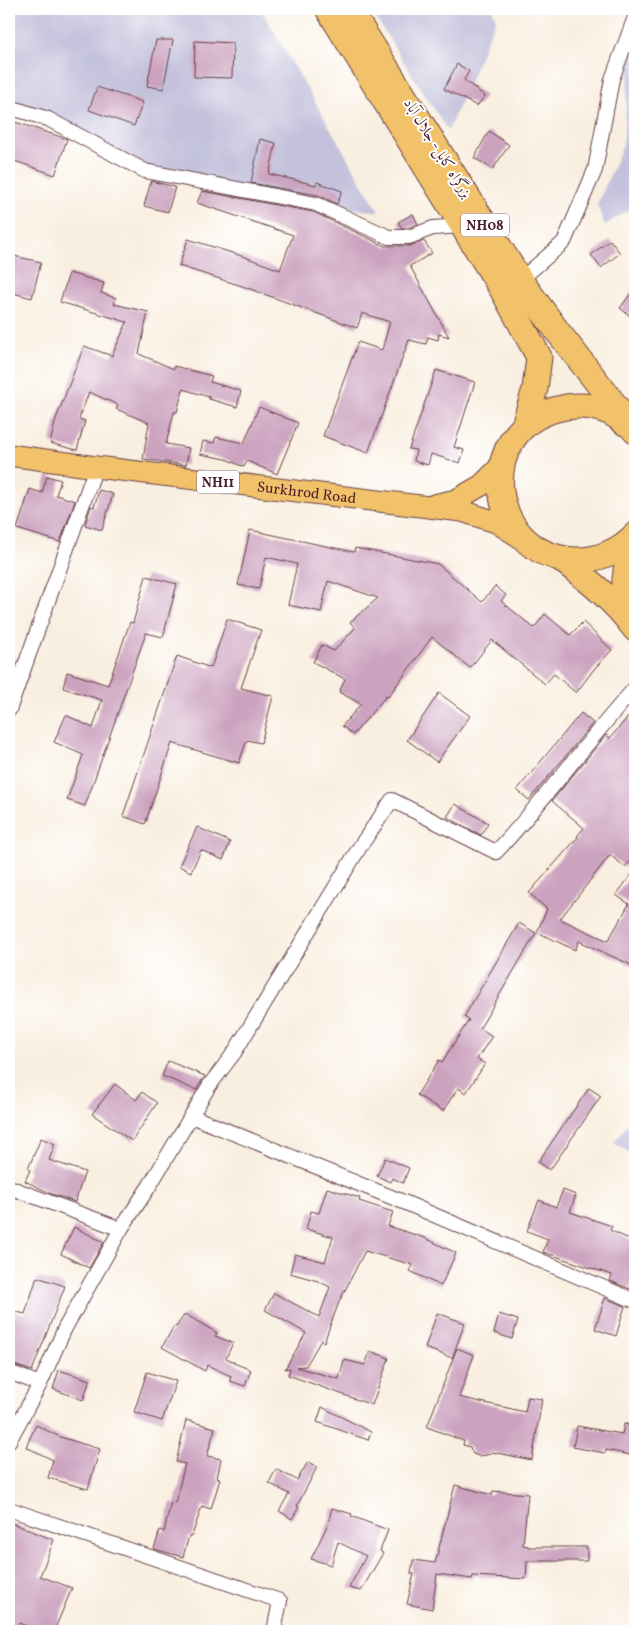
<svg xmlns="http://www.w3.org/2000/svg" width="644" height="1640" viewBox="0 0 644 1640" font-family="Vollkorn,Amiri,serif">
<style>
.industrial{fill:#c3c1db}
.building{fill:#cca3bf}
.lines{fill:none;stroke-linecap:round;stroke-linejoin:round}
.street-casing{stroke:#643e46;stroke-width:16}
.primary-casing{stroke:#643e46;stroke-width:23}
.highway-casing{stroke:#643e46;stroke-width:27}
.street{stroke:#fff;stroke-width:14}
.primary{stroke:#f2c26a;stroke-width:21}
.highway{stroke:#f2c26a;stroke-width:25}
.labels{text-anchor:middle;stroke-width:4;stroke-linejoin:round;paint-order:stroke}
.shield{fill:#fff;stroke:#80626b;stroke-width:1}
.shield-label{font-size:14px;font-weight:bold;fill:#4a1f2b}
.street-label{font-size:15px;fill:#4a1f2b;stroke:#fff}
</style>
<rect width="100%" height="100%" fill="#fff"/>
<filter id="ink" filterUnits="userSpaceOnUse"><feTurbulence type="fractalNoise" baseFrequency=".02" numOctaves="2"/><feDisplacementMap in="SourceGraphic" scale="10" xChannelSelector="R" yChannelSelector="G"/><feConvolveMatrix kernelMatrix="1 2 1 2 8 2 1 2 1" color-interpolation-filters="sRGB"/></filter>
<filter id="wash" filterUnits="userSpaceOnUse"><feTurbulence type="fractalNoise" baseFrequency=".0096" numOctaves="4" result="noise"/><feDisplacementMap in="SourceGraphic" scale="20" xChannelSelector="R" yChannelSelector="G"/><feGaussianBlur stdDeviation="1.12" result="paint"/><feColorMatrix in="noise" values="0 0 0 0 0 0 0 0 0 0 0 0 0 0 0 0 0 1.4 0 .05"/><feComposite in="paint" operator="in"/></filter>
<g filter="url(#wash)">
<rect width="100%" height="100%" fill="#f9efe0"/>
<!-- industrial -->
<g class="industrial">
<path d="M 9,9 L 261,9 L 379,212 L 316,204 L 135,165 L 9,103 Z"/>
<path d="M 370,9 L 492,9 L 496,19 L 448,131 Z"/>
<path d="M 635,44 L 635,206 L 605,225 L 597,205 L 623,145 L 630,56 Z"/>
<path d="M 635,1114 L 635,1156 L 614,1143 Z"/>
</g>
<g id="blocks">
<!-- building -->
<g class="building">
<path d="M 156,40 L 173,40 L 163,89 L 147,86 Z"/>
<path d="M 195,41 L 233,43 L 232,78 L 194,77 Z"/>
<path d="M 457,64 L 469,71 L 464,80 L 485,96 L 477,106 L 444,89 Z"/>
<path d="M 97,87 L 143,102 L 134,126 L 89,110 Z"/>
<path d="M 9,120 L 67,139 L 55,175 L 9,159 Z"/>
<path d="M 489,131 L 509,145 L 493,169 L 474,158 Z"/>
<path d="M 260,139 L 276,143 L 269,174 L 316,185 L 317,182 L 342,191 L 337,204 L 318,195 L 251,183 Z"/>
<path d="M 151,181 L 175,187 L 168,212 L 144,206 Z"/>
<path d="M 202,191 L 313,212 L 385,246 L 409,246 L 424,241 L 432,253 L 410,266 L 449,337 L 439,334 L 438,340 L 428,337 L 426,344 L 409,340 L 368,453 L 323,436 L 358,342 L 382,350 L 390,322 L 362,313 L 357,328 L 242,286 L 179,266 L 188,239 L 245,257 L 280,270 L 293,235 L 197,203 Z"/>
<path d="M 413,214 L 418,224 L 407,228 L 402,228 L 398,222 Z"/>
<path d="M 610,240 L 620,253 L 601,268 L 591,255 Z"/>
<path d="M 9,255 L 41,262 L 32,298 L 9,292 Z"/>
<path d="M 69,273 L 104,283 L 101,293 L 116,298 L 114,304 L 148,312 L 139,354 L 174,369 L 174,366 L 212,376 L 210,382 L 241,391 L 237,407 L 209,399 L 209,397 L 183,389 L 177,412 L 174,412 L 166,444 L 189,448 L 186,465 L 143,459 L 149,423 L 116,409 L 118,405 L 89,392 L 79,419 L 85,421 L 77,450 L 50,443 L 56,419 L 84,346 L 112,356 L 127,322 L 60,302 Z"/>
<path d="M 635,288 L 635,320 L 620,308 Z"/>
<path d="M 436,370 L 475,382 L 454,447 L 464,450 L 460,463 L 431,454 L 428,465 L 414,461 L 416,450 L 409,449 Z"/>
<path d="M 259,407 L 298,423 L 277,474 L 247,461 L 244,467 L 226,459 L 200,454 L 203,441 L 214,443 L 216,437 L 244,443 Z"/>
<path d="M 47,476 L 61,480 L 56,495 L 75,501 L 60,542 L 17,529 L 30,489 L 42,493 Z"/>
<path d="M 99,490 L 113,494 L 102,530 L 85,525 L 91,506 L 94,507 Z"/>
<path d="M 250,530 L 354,552 L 355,548 L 438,564 L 482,602 L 495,586 L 506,595 L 501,601 L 534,628 L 545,614 L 570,635 L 583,622 L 612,650 L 594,669 L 576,693 L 554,674 L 545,684 L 492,640 L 470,668 L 432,637 L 388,697 L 386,696 L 353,735 L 342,726 L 361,704 L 339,692 L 345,679 L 313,662 L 322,645 L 334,651 L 355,628 L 350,622 L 378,598 L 328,581 L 321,612 L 288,605 L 297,564 L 266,557 L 259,589 L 238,585 Z"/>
<path d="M 146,576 L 177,584 L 163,637 L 146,633 L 85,806 L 67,800 L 83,755 L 54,742 L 66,715 L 93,728 L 102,700 L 63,688 L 67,672 L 108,685 L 130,622 L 133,623 Z"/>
<path d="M 227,619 L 261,630 L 241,688 L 273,696 L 261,743 L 247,740 L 239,763 L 172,743 L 145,824 L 123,816 L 177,656 L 211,668 Z"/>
<path d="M 439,693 L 470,716 L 437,762 L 407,740 Z"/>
<path d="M 581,713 L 593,723 L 529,800 L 517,790 Z"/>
<path d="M 628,717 L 635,724 L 635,856 L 625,867 L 610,855 L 560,919 L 608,941 L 629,904 L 616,895 L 635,870 L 635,955 L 631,965 L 579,941 L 575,950 L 537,932 L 547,909 L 529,893 L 578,837 L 577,836 L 584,828 L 552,801 L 606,735 L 610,738 Z"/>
<path d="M 455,804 L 488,823 L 481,835 L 447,817 Z"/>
<path d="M 197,827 L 230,842 L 223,860 L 201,850 L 191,872 L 179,866 Z"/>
<path d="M 519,923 L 536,933 L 480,1028 L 492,1036 L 477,1059 L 485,1064 L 466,1093 L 458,1088 L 443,1111 L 417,1095 L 439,1060 L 442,1062 L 469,1020 L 464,1017 Z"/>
<path d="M 168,1061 L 205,1076 L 196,1090 L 162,1076 Z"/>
<path d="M 115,1084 L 136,1100 L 142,1092 L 157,1103 L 132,1141 L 92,1114 Z"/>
<path d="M 589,1088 L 601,1096 L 550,1170 L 538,1162 Z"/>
<path d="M 41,1138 L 55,1144 L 49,1160 L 85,1172 L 75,1202 L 52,1194 L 25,1181 L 30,1170 L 28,1169 Z"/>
<path d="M 385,1158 L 409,1168 L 403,1183 L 392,1178 L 390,1182 L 377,1176 Z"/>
<path d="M 327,1188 L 360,1198 L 359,1201 L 393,1212 L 388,1226 L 425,1238 L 456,1253 L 441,1286 L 410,1271 L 413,1265 L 365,1251 L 339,1302 L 324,1342 L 321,1340 L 306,1366 L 296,1367 L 339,1379 L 344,1360 L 365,1365 L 370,1351 L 389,1358 L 372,1405 L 288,1375 L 290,1368 L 285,1369 L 306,1333 L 265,1310 L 274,1293 L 319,1317 L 330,1287 L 318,1281 L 290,1273 L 295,1254 L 325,1262 L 333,1237 L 306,1229 L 311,1211 L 319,1213 Z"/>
<path d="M 563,1190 L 576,1195 L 570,1212 L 612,1226 L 610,1230 L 635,1242 L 635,1271 L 630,1289 L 610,1281 L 612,1275 L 543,1252 L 548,1239 L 527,1231 L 539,1200 L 556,1207 Z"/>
<path d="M 74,1227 L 104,1242 L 89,1268 L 61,1254 Z"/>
<path d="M 37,1277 L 65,1286 L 32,1371 L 9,1363 L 9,1310 L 25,1314 Z"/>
<path d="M 605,1298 L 625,1306 L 616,1336 L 595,1329 Z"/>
<path d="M 437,1313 L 465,1323 L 452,1358 L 425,1348 Z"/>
<path d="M 185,1314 L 217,1333 L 215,1336 L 233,1343 L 226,1358 L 234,1362 L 234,1363 L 251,1370 L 245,1386 L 230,1381 L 231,1376 L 207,1365 L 205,1371 L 162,1347 L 174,1326 L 176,1327 Z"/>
<path d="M 499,1314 L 518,1320 L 512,1339 L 494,1333 Z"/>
<path d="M 457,1348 L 474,1355 L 459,1397 L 525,1412 L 528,1397 L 542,1399 L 532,1460 L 492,1452 L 487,1455 L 479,1456 L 473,1454 L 470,1447 L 463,1445 L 464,1441 L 427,1427 Z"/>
<path d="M 59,1370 L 90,1380 L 83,1400 L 53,1389 Z"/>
<path d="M 147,1372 L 176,1381 L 162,1421 L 134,1412 Z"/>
<path d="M 322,1407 L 371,1432 L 368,1440 L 317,1422 Z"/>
<path d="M 186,1420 L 215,1428 L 207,1456 L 221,1459 L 217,1478 L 220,1479 L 211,1509 L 202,1506 L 192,1536 L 189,1536 L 183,1557 L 154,1549 L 160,1530 L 164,1532 L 171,1502 L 175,1503 L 185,1464 L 176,1462 Z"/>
<path d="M 624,1424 L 635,1426 L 635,1456 L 606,1450 L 605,1453 L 573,1447 L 577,1426 L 622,1434 Z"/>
<path d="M 36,1425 L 60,1437 L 100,1449 L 88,1489 L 48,1478 L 53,1460 L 26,1447 Z"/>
<path d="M 308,1462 L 317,1467 L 297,1506 L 299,1507 L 292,1519 L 279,1511 L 289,1494 L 269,1483 L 276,1469 L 297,1480 Z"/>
<path d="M 455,1485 L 492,1495 L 493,1491 L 528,1494 L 523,1545 L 528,1546 L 528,1547 L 587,1547 L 587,1561 L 527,1561 L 526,1579 L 473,1576 L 472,1579 L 437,1574 L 432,1609 L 407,1604 L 414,1574 L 411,1574 L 413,1560 L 435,1563 Z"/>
<path d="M 332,1508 L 352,1514 L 351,1516 L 388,1530 L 380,1551 L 383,1553 L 361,1591 L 349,1588 L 366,1556 L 338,1542 L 331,1565 L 311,1559 L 328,1524 Z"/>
<path d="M 9,1522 L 54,1540 L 40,1576 L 72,1588 L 54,1631 L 39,1631 L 19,1623 L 16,1631 L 9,1631 Z"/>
</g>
</g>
</g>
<g filter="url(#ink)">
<use href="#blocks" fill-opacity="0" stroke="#643e46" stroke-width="1"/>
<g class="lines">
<!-- street casing -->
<g class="street-casing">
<g id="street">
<path d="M 9,107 L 48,119 L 145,171 L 316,204 L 389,237 L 409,237 L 433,228 L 462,226"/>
<path d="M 520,280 L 564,242 L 595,170 L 612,79 L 635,17"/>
<path d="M 9,710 L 96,467"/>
<path d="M 191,1116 L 406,1203 L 635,1301"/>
<path d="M 9,1187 L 121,1229"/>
<path d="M 9,1372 L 40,1384"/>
<path d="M 9,1441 L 40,1384 L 65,1328 L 121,1229 L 150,1185 L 209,1086 L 234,1053 L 361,845 L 392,800 L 496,852 C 545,800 587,741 635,688"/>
<path d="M 9,1509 L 280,1601 L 274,1631"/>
</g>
</g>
<!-- primary casing -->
<g class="primary-casing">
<g id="primary">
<path id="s1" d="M 9,455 L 96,467 L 462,511 L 496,522 L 523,539"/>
<path d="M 434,505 L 456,500 L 482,485 L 502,465"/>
</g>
</g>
<!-- highway casing -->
<g class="highway-casing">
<g id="highway">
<path d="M 328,9 L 503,291 L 539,357 L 535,389 L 524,426"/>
<path d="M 349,9 L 520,280 L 558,332 L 635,431"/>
<path d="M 625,423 C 608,406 580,403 557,409 C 473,431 486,554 574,560 C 597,561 620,551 635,535"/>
<path d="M 561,559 C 588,580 615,601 635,629"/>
<path d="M 626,616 L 624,590 L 629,542"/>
</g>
</g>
<!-- street -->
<use href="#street" class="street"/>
<!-- primary -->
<use href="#primary" class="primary"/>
<!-- highway -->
<use href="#highway" class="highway"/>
</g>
</g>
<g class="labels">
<!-- shield labels -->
<g class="shield">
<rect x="461" y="213.5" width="48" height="23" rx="4"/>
<rect x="197" y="470.5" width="42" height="23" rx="4"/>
</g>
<g class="shield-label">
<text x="485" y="230">NH08</text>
<text x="218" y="487">NH11</text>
</g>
<!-- street labels -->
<g class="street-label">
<text transform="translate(438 148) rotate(58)" y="5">بزرگراه کابل- جلال آباد</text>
<text dy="5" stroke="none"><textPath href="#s1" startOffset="300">Surkhrod Road</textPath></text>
</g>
</g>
<!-- margin -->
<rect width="644" height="1640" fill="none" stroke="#fff" stroke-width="30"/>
</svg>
